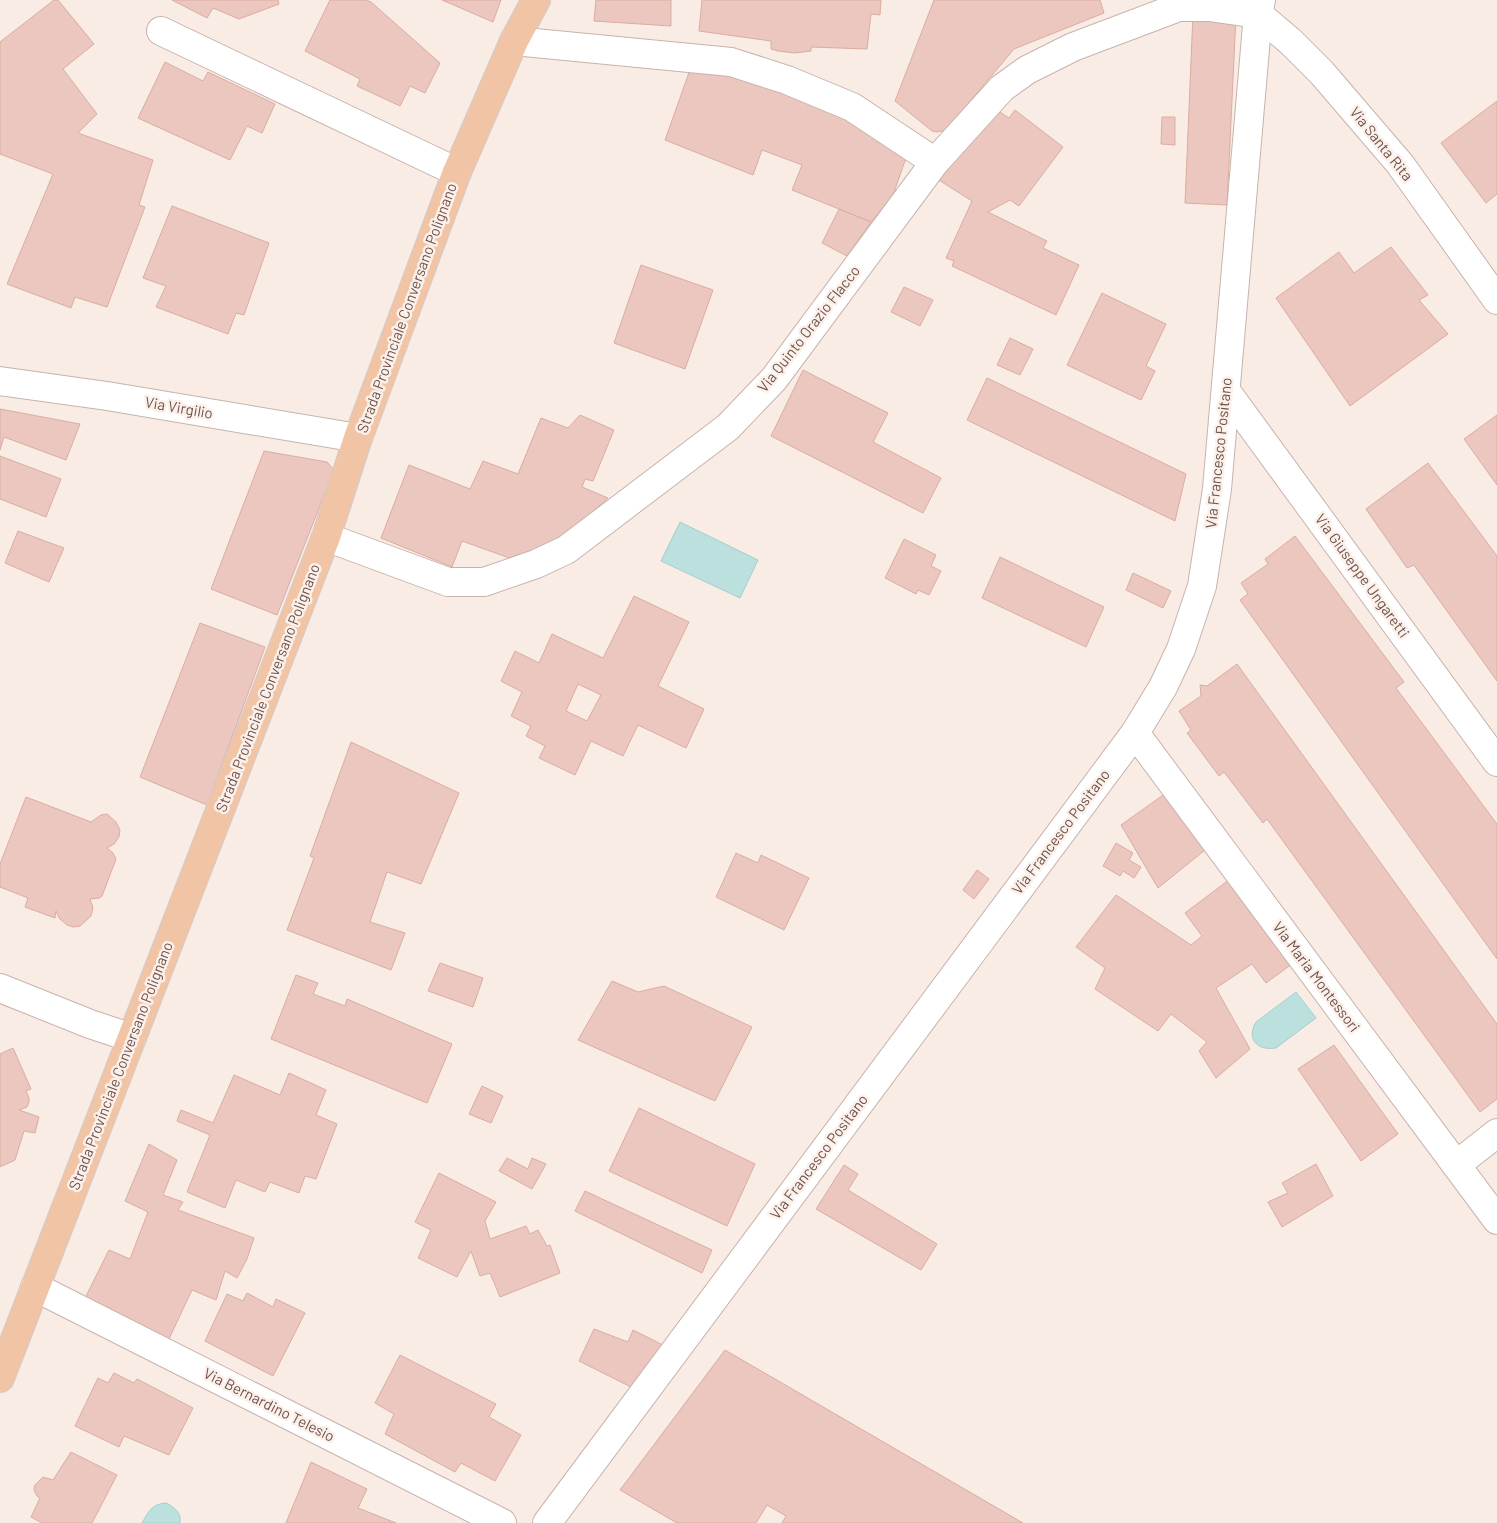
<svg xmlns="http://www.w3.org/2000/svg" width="1497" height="1523" viewBox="0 0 1497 1523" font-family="Barlow,sans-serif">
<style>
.water{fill:#bbe0dd;stroke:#a3d0ce}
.building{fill:#ebc7bf;stroke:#dbaca2;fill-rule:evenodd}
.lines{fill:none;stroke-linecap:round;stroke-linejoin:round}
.minor-casing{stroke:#c8b3ac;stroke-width:30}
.major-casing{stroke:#d4cbca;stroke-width:30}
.minor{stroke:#fff;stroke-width:28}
.major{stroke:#f0c4a4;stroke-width:28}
.labels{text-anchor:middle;stroke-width:5;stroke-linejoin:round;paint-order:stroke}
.street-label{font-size:15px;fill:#6e524d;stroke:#fcf1ea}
</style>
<rect width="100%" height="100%" fill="#f9ece4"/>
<!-- water -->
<g class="water">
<path d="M 680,522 L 758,560 L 740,598 L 661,561 Z"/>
<path d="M 1296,992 L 1316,1018 L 1276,1048 C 1257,1051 1246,1039 1256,1022 Z"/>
<path d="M 166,1503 C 174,1507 182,1513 180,1523 L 142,1523 C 149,1511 152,1504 166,1503 Z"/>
</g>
<!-- building -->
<g class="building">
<path d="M 54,0 L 58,0 L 94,44 L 63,69 L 97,114 L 78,133 L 153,160 L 139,205 L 145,207 L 107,307 L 75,297 L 71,308 L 7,284 L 53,174 L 0,154 L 0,42 Z"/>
<path d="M 172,0 L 278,0 L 279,4 L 239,19 L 213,8 L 207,18 Z"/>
<path d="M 330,0 L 366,0 L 371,2 L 440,63 L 425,93 L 410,86 L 400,106 L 357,86 L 360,79 L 305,51 Z"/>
<path d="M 442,0 L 501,0 L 493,22 Z"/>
<path d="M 596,0 L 671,0 L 671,26 L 594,21 Z"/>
<path d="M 702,0 L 881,0 L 880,15 L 871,14 L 867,49 L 811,47 L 811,51 L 795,53 L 778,51 L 771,49 L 771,41 L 699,31 Z"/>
<path d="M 934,0 L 1100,0 L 1104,13 L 1014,49 L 946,130 L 937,132 L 932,131 L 895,101 Z"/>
<path d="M 1193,14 L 1236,16 L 1227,205 L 1185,203 Z"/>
<path d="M 165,62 L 203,81 L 208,72 L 275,104 L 262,133 L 247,126 L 230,160 L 138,118 Z"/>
<path d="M 691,67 L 728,74 L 803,97 L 854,122 L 906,158 L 893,195 L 871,222 L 792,190 L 802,165 L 762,150 L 753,175 L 665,140 Z"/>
<path d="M 1497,101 L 1497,194 L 1486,203 L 1441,143 Z"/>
<path d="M 992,107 L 1009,118 L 1015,110 L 1063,147 L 1019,206 L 1010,200 L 988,212 L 1047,241 L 1043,248 L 1079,265 L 1056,315 L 952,266 L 954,261 L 946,258 L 972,201 L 934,177 Z"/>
<path d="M 1162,117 L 1175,117 L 1175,145 L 1161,144 Z"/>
<path d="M 172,206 L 269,243 L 244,315 L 236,313 L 228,334 L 156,307 L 166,286 L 143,278 Z"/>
<path d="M 839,209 L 871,222 L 847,256 L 822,243 Z"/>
<path d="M 1391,247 L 1428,295 L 1419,300 L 1448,334 L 1350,406 L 1276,298 L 1339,252 L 1354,273 Z"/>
<path d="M 641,265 L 713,290 L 685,369 L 614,343 Z"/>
<path d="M 904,287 L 933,300 L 920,326 L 891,312 Z"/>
<path d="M 1102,293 L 1166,324 L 1146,366 L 1155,371 L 1141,400 L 1067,365 Z"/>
<path d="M 1010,338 L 1033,349 L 1020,375 L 997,365 Z"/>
<path d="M 803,370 L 888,413 L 873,442 L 941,478 L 923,513 L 771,436 Z"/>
<path d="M 987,378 L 1186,474 L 1175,521 L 967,420 Z"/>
<path d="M 0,409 L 80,424 L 66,460 L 4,437 L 0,450 Z"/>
<path d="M 580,415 L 614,430 L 593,481 L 585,479 L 582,487 L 608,498 L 573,530 L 526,558 L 518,555 L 515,560 L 462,541 L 452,567 L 381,538 L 409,465 L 470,489 L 483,461 L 518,474 L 541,418 L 568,428 Z"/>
<path d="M 1497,415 L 1497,485 L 1464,439 Z"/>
<path d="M 264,451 L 327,462 L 334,470 L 277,615 L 211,589 Z"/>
<path d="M 0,456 L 61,479 L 46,517 L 0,499 Z"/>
<path d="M 1428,463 L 1497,556 L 1497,681 L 1414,565 L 1407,568 L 1366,509 Z"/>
<path d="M 18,531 L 64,548 L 49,582 L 5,563 Z"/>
<path d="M 1295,536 L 1404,682 L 1396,688 L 1497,824 L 1497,959 L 1240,600 L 1248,594 L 1241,583 L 1268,564 L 1265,559 Z"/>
<path d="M 904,539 L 936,555 L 931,566 L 941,571 L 929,595 L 918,590 L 916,594 L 885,578 Z"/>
<path d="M 1000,557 L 1104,607 L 1086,647 L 982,598 Z"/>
<path d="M 1133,573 L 1171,591 L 1163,608 L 1126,590 Z"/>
<path d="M 634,596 L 689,622 L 658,686 L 704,709 L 686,748 L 638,725 L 623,756 L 591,741 L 575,775 L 539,758 L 545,746 L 526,736 L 531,726 L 511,716 L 522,692 L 501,681 L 515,651 L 539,663 L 552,634 L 603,658 ZM 578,684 L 601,695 L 587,721 L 566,711 Z"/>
<path d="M 200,623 L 265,647 L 207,805 L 140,777 Z"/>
<path d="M 1237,664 L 1497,1024 L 1497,1099 L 1480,1112 L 1267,819 L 1263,823 L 1224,772 L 1219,776 L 1187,733 L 1191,730 L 1179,711 L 1201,696 L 1200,685 L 1207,686 Z"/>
<path d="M 351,742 L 459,793 L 421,884 L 387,872 L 370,922 L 405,933 L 391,970 L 287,930 L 314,858 L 310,856 Z"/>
<path d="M 1166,793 L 1205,850 L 1158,888 L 1121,825 Z"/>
<path d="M 26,797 L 91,822 L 101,815 L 107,814 L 116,822 L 120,830 L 119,837 L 114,844 L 107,848 L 113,853 L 116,859 L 102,896 L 99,898 L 90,899 L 93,908 L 91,916 L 80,926 L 73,927 L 67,925 L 59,918 L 56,911 L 55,918 L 25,907 L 28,898 L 0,887 L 0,864 Z"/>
<path d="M 1116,843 L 1133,853 L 1129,860 L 1141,867 L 1134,878 L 1123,871 L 1120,876 L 1103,866 Z"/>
<path d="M 736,853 L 758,863 L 761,855 L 809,878 L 784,930 L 716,897 Z"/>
<path d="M 977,870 L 989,879 L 974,899 L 963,890 Z"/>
<path d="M 1230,879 L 1292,964 L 1266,983 L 1252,964 L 1216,988 L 1250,1049 L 1216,1078 L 1199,1051 L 1207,1042 L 1171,1014 L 1158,1031 L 1095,989 L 1105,968 L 1076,947 L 1116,895 L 1191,945 L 1202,936 L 1185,913 Z"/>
<path d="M 440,963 L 483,978 L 473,1007 L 428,991 Z"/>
<path d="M 296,975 L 318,983 L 313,994 L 345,1006 L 347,999 L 452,1044 L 427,1103 L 271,1039 Z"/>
<path d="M 612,981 L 638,992 L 664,986 L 752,1027 L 715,1101 L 578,1040 Z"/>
<path d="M 1334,1045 L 1398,1134 L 1361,1161 L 1298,1069 Z"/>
<path d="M 13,1048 L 31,1089 L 26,1091 L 29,1098 L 29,1102 L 27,1107 L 19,1110 L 39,1117 L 35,1133 L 24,1131 L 15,1160 L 0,1167 L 0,1054 Z"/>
<path d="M 289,1073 L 326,1090 L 316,1115 L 337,1124 L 316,1179 L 305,1176 L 299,1193 L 270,1182 L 265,1192 L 236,1180 L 225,1208 L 187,1192 L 210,1135 L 177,1121 L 181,1110 L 213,1123 L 234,1075 L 280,1095 Z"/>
<path d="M 482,1086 L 503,1096 L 491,1123 L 469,1114 Z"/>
<path d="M 639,1108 L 755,1164 L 727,1226 L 609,1171 Z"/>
<path d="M 149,1144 L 177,1160 L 163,1195 L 183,1202 L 178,1210 L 254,1238 L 247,1259 L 237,1278 L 225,1271 L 216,1300 L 192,1290 L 168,1341 L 85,1298 L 109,1250 L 130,1259 L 148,1212 L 125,1201 Z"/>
<path d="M 507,1158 L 528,1169 L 532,1158 L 546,1164 L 532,1189 L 499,1171 Z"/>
<path d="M 1316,1164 L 1333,1196 L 1282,1227 L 1268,1202 L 1288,1193 L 1282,1183 Z"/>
<path d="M 844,1165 L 858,1174 L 848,1190 L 937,1244 L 921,1270 L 816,1209 Z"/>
<path d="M 439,1173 L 496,1202 L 485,1221 L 490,1239 L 526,1226 L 530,1234 L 538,1230 L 547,1246 L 550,1245 L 560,1273 L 500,1297 L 490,1273 L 480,1276 L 471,1251 L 457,1277 L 418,1258 L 431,1230 L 415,1222 Z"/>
<path d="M 585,1191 L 712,1250 L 702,1273 L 575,1211 Z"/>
<path d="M 247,1293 L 273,1307 L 276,1299 L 305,1313 L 273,1376 L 205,1341 L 227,1294 L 243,1301 Z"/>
<path d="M 594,1329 L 628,1342 L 633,1330 L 667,1347 L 639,1391 L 579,1361 Z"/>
<path d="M 725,1350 L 1023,1523 L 782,1523 L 786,1516 L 767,1505 L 756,1523 L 677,1523 L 620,1490 Z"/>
<path d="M 400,1355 L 496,1404 L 489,1417 L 521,1435 L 495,1481 L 461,1463 L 455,1472 L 385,1434 L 394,1414 L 375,1403 Z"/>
<path d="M 114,1373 L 134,1383 L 137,1379 L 193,1408 L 169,1455 L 124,1436 L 119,1447 L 75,1426 L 98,1378 L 108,1383 Z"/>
<path d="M 71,1452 L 117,1475 L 92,1523 L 42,1523 L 31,1517 L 40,1498 L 37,1496 L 34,1490 L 35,1485 L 43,1477 L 53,1480 Z"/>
<path d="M 311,1462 L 367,1489 L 358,1508 L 396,1523 L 286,1523 Z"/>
</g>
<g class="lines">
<!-- minor casing -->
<g class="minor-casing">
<g id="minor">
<path d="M 1258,14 L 1291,42 L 1322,73 L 1400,164 L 1497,300"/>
<path d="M 161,31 L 457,172"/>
<path d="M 514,41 L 731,62 L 787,80 L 852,107 L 935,162"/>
<path d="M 0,381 L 107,396 L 358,438"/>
<path d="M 1226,391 L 1497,762"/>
<path d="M 326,537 L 448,582 L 484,582 L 536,564 L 566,550 L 728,427 L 774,379 L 935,162 L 1002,88 L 1027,70 L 1073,47 L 1179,7 L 1209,7 L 1258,14"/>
<path d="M 1135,733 L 1497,1220"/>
<path d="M 0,988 L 90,1024 L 132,1038"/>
<path d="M 1456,1165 L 1497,1133"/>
<path d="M 35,1287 L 502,1523"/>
<path d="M 547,1523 L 1135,733 L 1163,687 L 1181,649 L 1202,586 L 1217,489 L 1258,14 L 1261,0"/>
</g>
</g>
<!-- major casing -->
<g class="major-casing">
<path id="major" d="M 0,1378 L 326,537 L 358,438 L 457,172 L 514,41 L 536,0"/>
</g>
<!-- minor -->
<use href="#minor" class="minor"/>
<!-- major -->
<use href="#major" class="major"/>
</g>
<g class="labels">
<!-- street labels -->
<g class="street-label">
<text transform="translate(1381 144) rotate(51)" y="5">Via Santa Rita</text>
<text transform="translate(407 308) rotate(-70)" y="5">Strada Provinciale Conversano Polignano</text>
<text transform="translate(809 329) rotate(-52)" y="5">Via Quinto Orazio Flacco</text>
<text transform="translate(179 408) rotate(10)" y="5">Via Virgilio</text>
<text transform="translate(1219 453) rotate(-84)" y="5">Via Francesco Positano</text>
<text transform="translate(1362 576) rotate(54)" y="5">Via Giuseppe Ungaretti</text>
<text transform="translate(268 688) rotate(-69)" y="5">Strada Provinciale Conversano Polignano</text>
<text transform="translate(1061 832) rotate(-53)" y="5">Via Francesco Positano</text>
<text transform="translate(1316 977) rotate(53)" y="5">Via Maria Montessori</text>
<text transform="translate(121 1066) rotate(-69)" y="5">Strada Provinciale Conversano Polignano</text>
<text transform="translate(819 1157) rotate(-53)" y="5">Via Francesco Positano</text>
<text transform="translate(269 1405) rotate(27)" y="5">Via Bernardino Telesio</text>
</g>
</g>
</svg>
